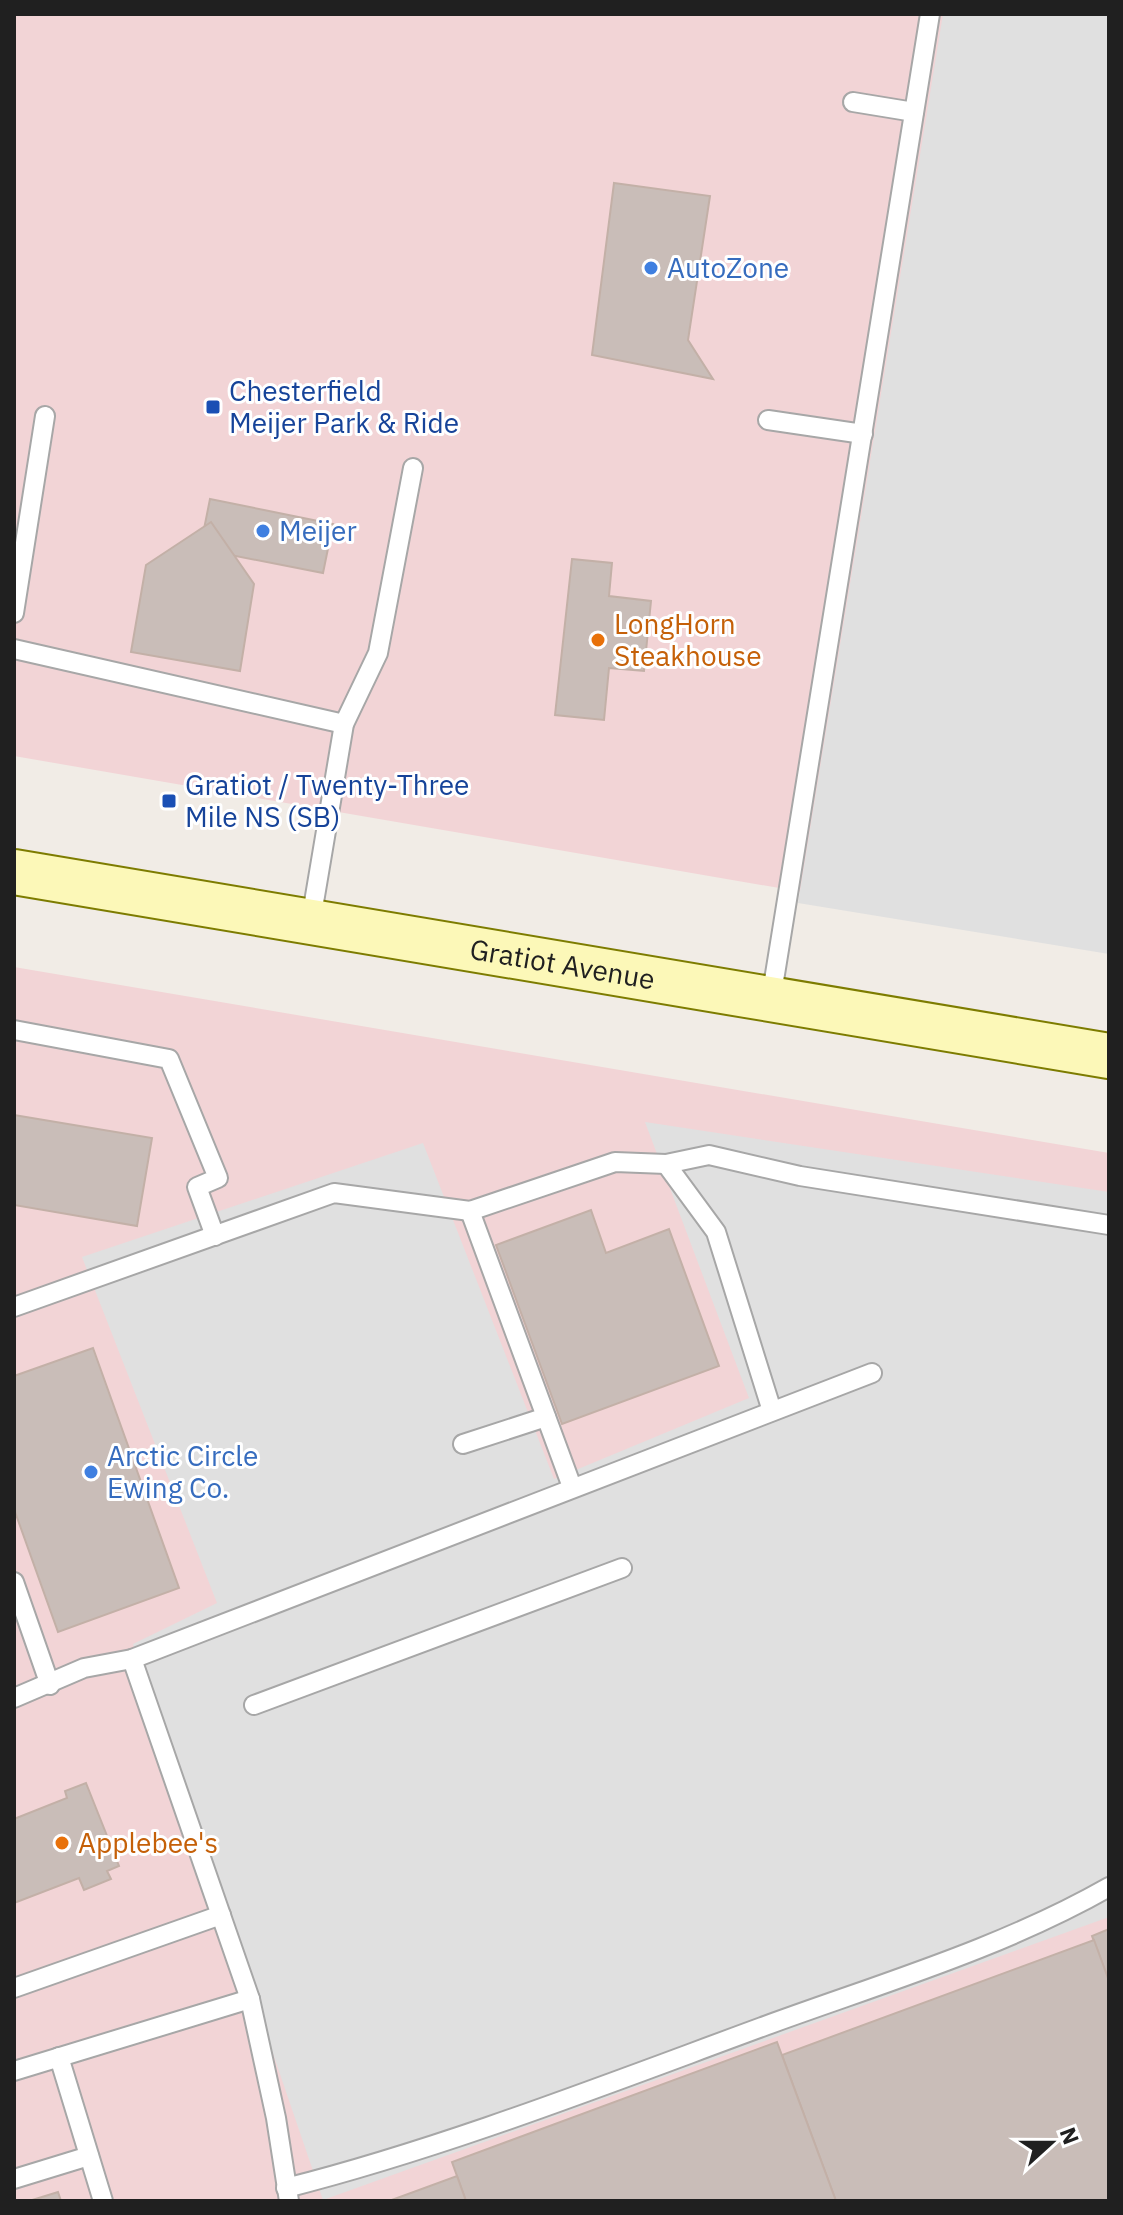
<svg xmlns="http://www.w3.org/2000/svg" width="1123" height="2215" viewBox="0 0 1123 2215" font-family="'IBM Plex Sans',sans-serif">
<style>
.commercial{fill:#f2d4d6}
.parking{fill:#e0e0e0}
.building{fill:#c9bdb8;stroke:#c3b0a7;stroke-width:2}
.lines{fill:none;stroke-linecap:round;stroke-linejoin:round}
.lane-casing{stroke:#a7a7a7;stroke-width:22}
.secondary-casing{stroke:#7d7c00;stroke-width:48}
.lane{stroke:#fff;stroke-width:18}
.secondary{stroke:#fcf8b8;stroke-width:44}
.shop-dot{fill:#3f7fe0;stroke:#fff;stroke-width:3}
.transit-dot{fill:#1a4fb4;stroke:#fff;stroke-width:3}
.food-dot{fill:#e8710a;stroke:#fff;stroke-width:3}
.labels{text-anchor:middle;stroke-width:6;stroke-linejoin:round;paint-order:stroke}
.shop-label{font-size:28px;fill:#366cbe;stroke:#fff;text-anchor:start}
.transit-label{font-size:28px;fill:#164399;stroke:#fff;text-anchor:start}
.food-label{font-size:28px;fill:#c56008;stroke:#fff;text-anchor:start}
.street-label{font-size:28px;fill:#202020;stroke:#fff}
</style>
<rect width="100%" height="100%" fill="#f1ece6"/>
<!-- commercial -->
<g class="commercial">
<path d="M 14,14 L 1109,14 L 1109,945 L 14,756 Z"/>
<path d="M 14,967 L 1109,1153 L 1109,2201 L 14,2201 Z"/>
</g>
<!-- parking -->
<g class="parking">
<path d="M 943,14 L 1109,14 L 1109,954 L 798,903 Z"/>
<path d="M 645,1122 L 1109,1192 L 1109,1917 L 323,2200 L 133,1644 L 217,1603 L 82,1257 L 423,1143 L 554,1479 L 749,1398 Z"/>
</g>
<!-- building -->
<g class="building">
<path d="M 614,183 L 710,196 L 688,340 L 713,379 L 592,355 Z"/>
<path d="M 210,499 L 333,524 L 323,573 L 200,549 Z"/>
<path d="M 211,522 L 254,584 L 240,671 L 131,652 L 146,565 Z"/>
<path d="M 572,559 L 612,563 L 609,596 L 651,601 L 644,671 L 609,668 L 604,720 L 555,715 Z"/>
<path d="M 14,1115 L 152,1138 L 137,1226 L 14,1205 Z"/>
<path d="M 591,1210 L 606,1253 L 669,1229 L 719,1366 L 562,1424 L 496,1245 Z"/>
<path d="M 93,1348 L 179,1588 L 58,1632 L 14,1509 L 14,1376 Z"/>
<path d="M 86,1783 L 119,1866 L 107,1871 L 111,1879 L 84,1890 L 79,1878 L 14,1903 L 14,1819 L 67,1798 L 65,1791 Z"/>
<path d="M 1109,1929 L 1109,1981 L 1092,1936 Z"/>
<path d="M 1094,1940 L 1109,1981 L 1109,2201 L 836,2201 L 782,2055 Z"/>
<path d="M 777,2042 L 836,2201 L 466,2201 L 452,2162 Z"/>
<path d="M 457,2176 L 466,2201 L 389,2201 Z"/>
<path d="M 58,2192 L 61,2201 L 29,2201 Z"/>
</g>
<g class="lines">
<!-- lane casing -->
<g class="lane-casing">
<g id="lane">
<path d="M 853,102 L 914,112"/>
<path d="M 768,420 L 863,434"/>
<path d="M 14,613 L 45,416"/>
<path d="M 14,649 L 344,724"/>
<path d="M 311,920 L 344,724 L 378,653 L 413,468"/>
<path d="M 771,999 L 930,14"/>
<path d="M 14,1030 L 169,1059 L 218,1178 L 197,1187 L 215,1236"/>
<path d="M 666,1164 L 716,1232 L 772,1411"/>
<path d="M 470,1211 L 572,1487"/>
<path d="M 14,1307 L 334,1193 L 470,1211 L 615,1162 L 666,1164 L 709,1155 L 800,1176 L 1109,1225"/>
<path d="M 463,1444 L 546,1417"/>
<path d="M 14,1582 L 50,1685"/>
<path d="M 132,1659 L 250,1999 L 276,2118 L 289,2201"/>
<path d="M 14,1698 L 84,1668 L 132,1659 L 872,1373"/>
<path d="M 254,1705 L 622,1568"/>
<path d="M 14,1988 L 221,1915"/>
<path d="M 59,2057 L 103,2201"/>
<path d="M 14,2071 L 250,1999"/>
<path d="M 14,2179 L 89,2156"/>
<path d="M 286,2188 C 444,2148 607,2084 762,2027 C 879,1984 1000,1949 1109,1887"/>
</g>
</g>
<!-- secondary casing -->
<g class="secondary-casing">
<g id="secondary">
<path id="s1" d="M 14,872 L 1109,1056"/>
</g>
</g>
<!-- lane -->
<use href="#lane" class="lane"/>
<!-- secondary -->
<use href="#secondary" class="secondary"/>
</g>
<!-- markers -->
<g class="shop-dot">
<circle cx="651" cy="268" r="8"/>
<circle cx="263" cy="531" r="8"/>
<circle cx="91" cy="1472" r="8"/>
</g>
<g class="transit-dot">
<rect x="205" y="399" width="16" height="16" rx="4"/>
<rect x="161" y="793" width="16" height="16" rx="4"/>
</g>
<g class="food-dot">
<circle cx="598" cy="640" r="8"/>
<circle cx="62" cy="1843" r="8"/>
</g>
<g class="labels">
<!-- shop labels -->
<g class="shop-label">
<text x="667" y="278">AutoZone</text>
<text x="279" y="541">Meijer</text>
<text x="107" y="1466">Arctic Circle<tspan x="107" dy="32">Ewing Co.</tspan></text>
</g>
<!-- transit labels -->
<g class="transit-label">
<text x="229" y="401">Chesterfield<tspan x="229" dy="32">Meijer Park &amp; Ride</tspan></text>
<text x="185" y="795">Gratiot / Twenty-Three<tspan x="185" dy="32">Mile NS (SB)</tspan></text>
</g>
<!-- food labels -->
<g class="food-label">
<text x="614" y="634">LongHorn<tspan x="614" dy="32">Steakhouse</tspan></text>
<text x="78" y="1853">Applebee's</text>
</g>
<!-- street labels -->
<g class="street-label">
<text dy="10" stroke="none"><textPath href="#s1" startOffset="556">Gratiot Avenue</textPath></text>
</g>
</g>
<!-- border -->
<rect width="1123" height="2215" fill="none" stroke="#202020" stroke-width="32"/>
<!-- north arrow -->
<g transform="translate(1051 2143) rotate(69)" stroke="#ffffff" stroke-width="6" paint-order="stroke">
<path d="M0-6L14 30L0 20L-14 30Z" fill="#202020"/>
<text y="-12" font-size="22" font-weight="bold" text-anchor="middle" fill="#202020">N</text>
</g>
</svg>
